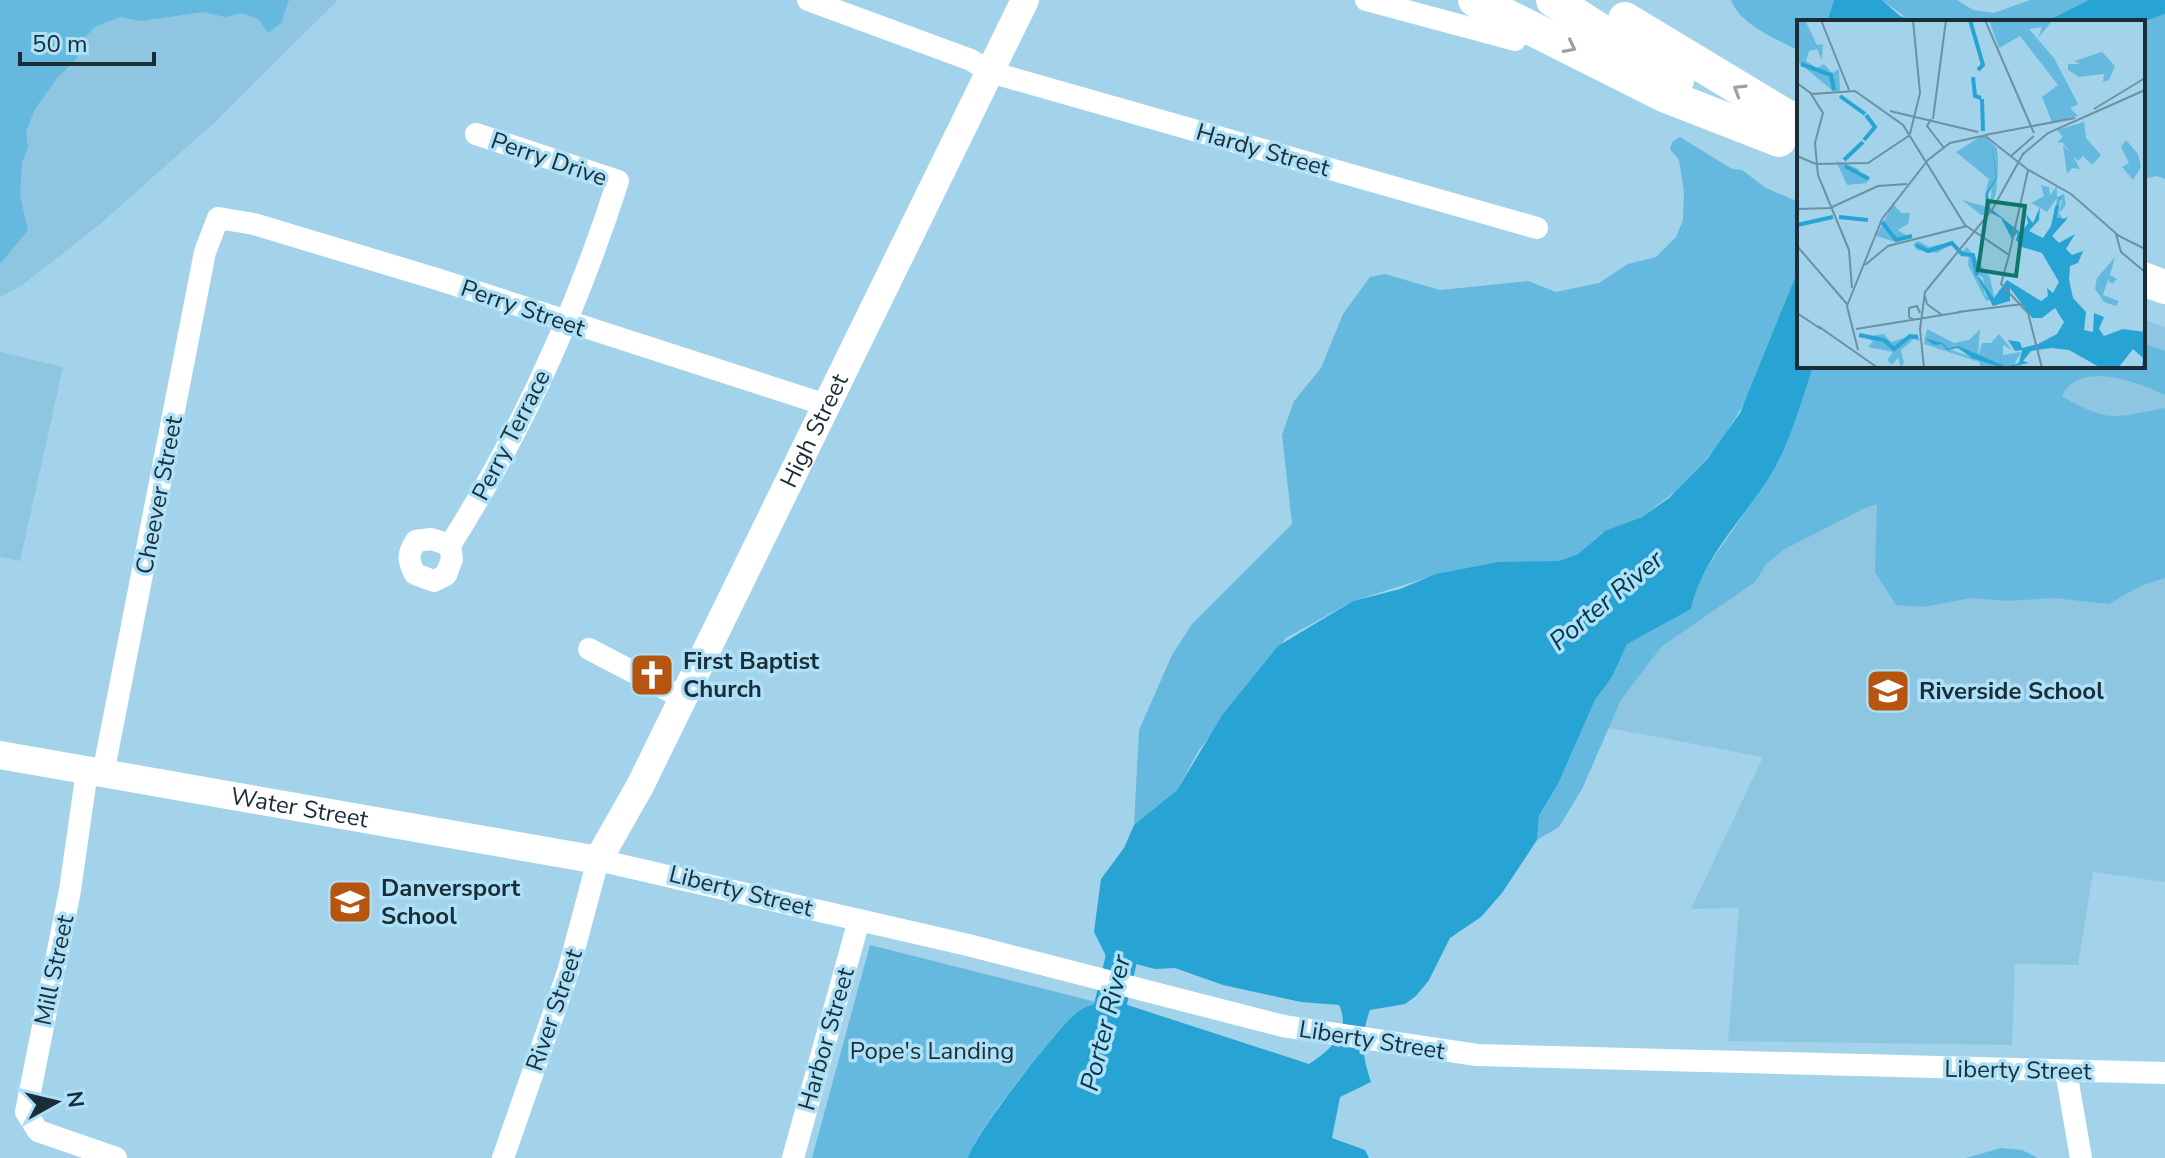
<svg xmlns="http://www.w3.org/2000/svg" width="2165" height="1158" viewBox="0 0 2165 1158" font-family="'Nunito Sans',sans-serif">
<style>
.built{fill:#8ec6e1}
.green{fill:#66b9de}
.water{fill:#27a4d3}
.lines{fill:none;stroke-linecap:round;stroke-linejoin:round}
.river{stroke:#27a4d3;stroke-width:32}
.minor{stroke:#fff;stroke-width:22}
.major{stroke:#fff;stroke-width:28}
.highway{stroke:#fff;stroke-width:34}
.oneway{stroke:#98a1a5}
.labels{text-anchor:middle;stroke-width:7;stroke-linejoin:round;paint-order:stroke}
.street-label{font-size:24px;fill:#1a2e37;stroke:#aee0f8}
.poi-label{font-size:24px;font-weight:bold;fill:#1a2e37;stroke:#aee0f8;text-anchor:start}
.park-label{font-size:24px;fill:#1a2e37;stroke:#aee0f8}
.water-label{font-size:26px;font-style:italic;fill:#03394c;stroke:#aee0f8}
.inset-river{fill:none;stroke:#27a4d3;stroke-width:4}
.inset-road{fill:none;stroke:#6c91a2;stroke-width:2}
.view{fill:#0f766e;fill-opacity:0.15;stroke:#0f766e;stroke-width:4}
.inset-edge{fill:none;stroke:#1a2e37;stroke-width:4}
</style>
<rect width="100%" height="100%" fill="#a2d3ea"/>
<!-- built -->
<g class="built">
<path d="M 32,0 L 338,0 L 214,123 L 100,224 L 20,287 L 0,297 L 0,36 Z"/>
<path d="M 2143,319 L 2165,327 L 2165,882 L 2093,872 L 2078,965 L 2015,964 L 2012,1045 L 1728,1041 L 1739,908 L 1691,909 L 1763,757 L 1593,725 L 1630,657 L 1902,398 L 2143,366 Z"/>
<path d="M 0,352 L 63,367 L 20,561 L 0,557 Z"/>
</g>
<!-- green -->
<g class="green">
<path d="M 0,0 L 289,0 L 281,23 L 268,33 L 258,19 L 242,13 L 225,17 L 203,12 L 141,21 L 120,17 L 95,27 L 83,39 L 76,60 L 57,78 L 35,109 L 26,132 L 28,148 L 22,162 L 20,196 L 28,230 L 0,264 Z"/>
<path d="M 1731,0 L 1834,0 L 1828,19 L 1835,22 L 1799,22 L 1799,51 C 1777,39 1740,25 1731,0 Z"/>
<path d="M 1882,0 L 1957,0 L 1973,10 L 1994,13 L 2030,0 L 2089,0 L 2053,18 L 2031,22 L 1912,22 Z"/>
<path d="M 2165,14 L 2165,179 L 2157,176 L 2143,179 L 2143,22 Z"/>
<path d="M 1680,137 L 1732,169 L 1742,170 L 1766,188 L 1799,202 L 1799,268 L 1752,390 L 1719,445 L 1677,490 L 1642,517 L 1602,533 L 1578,554 L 1559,561 L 1442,573 L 1353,601 L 1286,638 L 1199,750 L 1177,790 L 1134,825 L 1139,730 L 1172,655 L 1192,624 L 1292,524 L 1282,435 L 1294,401 L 1321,368 L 1343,314 L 1370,277 L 1385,274 L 1440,290 L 1528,281 L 1556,292 L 1599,283 L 1628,264 L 1656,257 L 1676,237 L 1683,220 L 1684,192 L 1679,160 L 1670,149 L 1672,142 Z"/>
<path d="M 2143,343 L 2165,351 L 2165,395 C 2138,382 2079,360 2062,396 C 2110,424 2114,417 2165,408 L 2165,578 L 2140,586 L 2109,604 L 2054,598 L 2007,601 L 1971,598 L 1923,607 L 1896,605 L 1875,572 L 1877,504 L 1865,508 L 1785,549 L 1767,563 L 1755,582 L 1661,647 L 1621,700 L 1582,789 L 1559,827 L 1537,840 L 1539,817 L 1558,784 L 1595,700 L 1612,677 L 1627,643 L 1691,609 L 1696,583 L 1772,473 L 1812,366 L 2143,366 Z"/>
<path d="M 870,945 L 1100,1003 C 1093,1005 1083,1007 1077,1012 C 1056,1030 973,1134 968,1158 L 812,1158 Z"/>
<path d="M 2001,1148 L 2022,1150 L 2038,1158 L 1966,1158 Z"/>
</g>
<!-- water -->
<g class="water">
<path d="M 1834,0 L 1882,0 L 1900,16 L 1920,22 L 1835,22 L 1828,19 Z"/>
<path d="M 2089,0 L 2165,0 L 2165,14 L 2143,22 L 2031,22 L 2053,18 Z"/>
<path d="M 1799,268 L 1799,366 L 1813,366 C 1801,403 1790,443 1770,476 C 1743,519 1701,560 1691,609 L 1627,644 L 1612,677 L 1595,700 L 1558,784 L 1539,816 L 1537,840 L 1502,893 L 1481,917 L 1450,938 L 1429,980 L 1416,996 L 1405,1004 L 1370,1010 C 1360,1038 1362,1055 1371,1082 L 1340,1097 L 1332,1138 L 1365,1150 L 1369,1158 L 968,1158 C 972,1138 1061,1022 1080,1010 C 1088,1005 1100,1003 1109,999 L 1309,1064 C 1329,1051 1352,1032 1339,1005 L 1301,1002 L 1223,985 L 1175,968 L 1155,969 L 1106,956 L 1094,932 L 1101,879 L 1124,848 L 1134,825 L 1177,790 L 1223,714 L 1278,646 L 1353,601 L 1400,589 L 1436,574 L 1499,562 L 1559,561 L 1578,554 L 1605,531 L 1642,517 L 1669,498 L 1708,458 L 1740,413 Z"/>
</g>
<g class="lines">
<!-- river -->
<path class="river" d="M 1102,1040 L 1131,918"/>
<!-- minor -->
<g class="minor">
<path d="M 808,0 L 971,60 L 990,72 L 1537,228"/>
<path d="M 1366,0 L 1515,40"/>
<path d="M 431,539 L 450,545 L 452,559 L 446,575 L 434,581 L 415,574 C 408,561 407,554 416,541 Z"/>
<path d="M 450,545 C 522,432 577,308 618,181 L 476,134"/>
<path d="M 589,649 L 683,698"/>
<path d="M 87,771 L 70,890 L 26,1112 L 38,1131 L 116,1158"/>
<path d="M 103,774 L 205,252 L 218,218 L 254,224 L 440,280 L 826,405"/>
<path d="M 2066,1071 L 2081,1158"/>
<path d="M 503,1158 L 568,972 L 598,860 L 968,945 L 1283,1026 L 1477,1055 L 2165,1073"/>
<path d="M 793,1158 L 859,920"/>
</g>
<!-- major -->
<path class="major" id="s1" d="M 0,755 L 598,860 L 640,786 L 1025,0"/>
<!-- highway -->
<g class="highway">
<path d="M 1475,0 L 1666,96 L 1779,140"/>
<path d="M 1553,0 L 1677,80"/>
<path d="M 1625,19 L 1799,124"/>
<path d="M 2143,279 L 2165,287"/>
</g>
</g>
<!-- one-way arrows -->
<defs><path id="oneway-chevron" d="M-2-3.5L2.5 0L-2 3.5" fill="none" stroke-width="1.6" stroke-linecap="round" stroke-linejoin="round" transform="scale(2)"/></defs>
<g class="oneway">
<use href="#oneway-chevron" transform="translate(1570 47) rotate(27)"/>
<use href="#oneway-chevron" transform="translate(1739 90) rotate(-148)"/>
</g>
<!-- icons -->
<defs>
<g id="church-square" transform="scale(2.3)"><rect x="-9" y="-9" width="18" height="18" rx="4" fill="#b55510" stroke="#aee0f8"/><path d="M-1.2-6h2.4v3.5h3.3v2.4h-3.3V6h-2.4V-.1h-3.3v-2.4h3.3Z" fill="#fff"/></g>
<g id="school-square" transform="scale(2.3)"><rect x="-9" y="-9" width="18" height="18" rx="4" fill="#b55510" stroke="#aee0f8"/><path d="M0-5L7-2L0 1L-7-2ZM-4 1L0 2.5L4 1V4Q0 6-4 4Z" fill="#fff"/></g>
</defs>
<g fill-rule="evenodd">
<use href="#church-square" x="652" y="675"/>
<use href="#school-square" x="1888" y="691"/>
<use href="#school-square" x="350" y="902"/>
</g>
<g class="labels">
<!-- street labels -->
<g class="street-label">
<text transform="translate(1263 150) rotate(16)" y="8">Hardy Street</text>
<text transform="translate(549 159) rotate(19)" y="8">Perry Drive</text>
<text transform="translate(523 308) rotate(19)" y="8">Perry Street</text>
<text dy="8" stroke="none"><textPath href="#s1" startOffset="1088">High Street</textPath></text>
<text transform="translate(511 435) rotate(-63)" y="8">Perry Terrace</text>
<text transform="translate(159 495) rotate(-79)" y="8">Cheever Street</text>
<text dy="8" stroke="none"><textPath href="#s1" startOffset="304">Water Street</textPath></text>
<text transform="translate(741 891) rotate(14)" y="8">Liberty Street</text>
<text transform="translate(54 970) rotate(-78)" y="8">Mill Street</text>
<text transform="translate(554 1010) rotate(-71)" y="8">River Street</text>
<text transform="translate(826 1039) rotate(-74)" y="8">Harbor Street</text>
<text transform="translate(1372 1040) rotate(9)" y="8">Liberty Street</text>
<text transform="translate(2018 1070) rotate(1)" y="8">Liberty Street</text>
</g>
<!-- poi labels -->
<g class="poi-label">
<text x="683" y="669">First Baptist<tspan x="683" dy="28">Church</tspan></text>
<text x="1919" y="699">Riverside School</text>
<text x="381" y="896">Danversport<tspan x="381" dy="28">School</tspan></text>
</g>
<!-- park labels -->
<g class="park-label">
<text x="932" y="1059">Pope's Landing</text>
</g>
<!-- water labels -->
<g class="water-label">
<text transform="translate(1606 600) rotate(-40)" y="9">Porter River</text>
<text transform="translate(1105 1023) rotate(-76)" y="9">Porter River</text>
</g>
</g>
<!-- overview -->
<g transform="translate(1797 20)">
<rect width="348" height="348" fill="#a2d3ea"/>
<path d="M 0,0 L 8,0 L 20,25 L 26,24 L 25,41 L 20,29 L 12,31 L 9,41 L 20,48 L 27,44 L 35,53 L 42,49 L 43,71 L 37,72 L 0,41 ZM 192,0 L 256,0 L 241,18 L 245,7 L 232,9 L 257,38 L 281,84 L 273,88 L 281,96 L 255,102 L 245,77 L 261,65 L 223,16 L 202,28 ZM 305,32 L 318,46 L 312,60 L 306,62 L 307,54 L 282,57 L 271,50 L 271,44 L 283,44 L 277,41 ZM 287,102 L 289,118 L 304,135 L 295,145 L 286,136 L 281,141 L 276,136 L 283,149 L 275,148 L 270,154 L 266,125 L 273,132 L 266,123 L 260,122 L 266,117 L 260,110 ZM 186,115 L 200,128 L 201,144 L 199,174 L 193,188 L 195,164 L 189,174 L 191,187 L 189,195 L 184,195 L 165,180 L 190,187 L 188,174 L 192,159 L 159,132 ZM 329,120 L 341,134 L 344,147 L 336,160 L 325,147 L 332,143 L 324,127 ZM 39,141 L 62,149 L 62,156 L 69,154 L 70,163 L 50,165 ZM 244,165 L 252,167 L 253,175 L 260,166 L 260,177 L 267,174 L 269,185 L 262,193 L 266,199 L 271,196 L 268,202 L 260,198 L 265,181 L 263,177 L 263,183 L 258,189 L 260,178 L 250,192 L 234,183 L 247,176 ZM 96,184 L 104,193 L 113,193 L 111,204 L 101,210 L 114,218 L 99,222 L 79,216 ZM 121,221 L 132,227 L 154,222 L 164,232 L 170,227 L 193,257 L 197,276 L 203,275 L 196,277 L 189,274 L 186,258 L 178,253 L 186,261 L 187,273 L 194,280 L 189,281 L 171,245 L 172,234 L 166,237 L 154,224 L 140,233 L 120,230 L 116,224 ZM 318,237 L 313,255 L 320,259 L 315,264 L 311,260 L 306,275 L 322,281 L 319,286 L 307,282 L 298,269 L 300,258 ZM 130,309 L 157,323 L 172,320 L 183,309 L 181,337 L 185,323 L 194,323 L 202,314 L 215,330 L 206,325 L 206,335 L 224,332 L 217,345 L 229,345 L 211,348 L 179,338 L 161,326 L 149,328 L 205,348 L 184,348 L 182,342 L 127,324 ZM 87,314 L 94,322 L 120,314 L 123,321 L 117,319 L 104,330 L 107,343 L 104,347 L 101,338 L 95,345 L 90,340 L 96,332 L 71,327 L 76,321 L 65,317 Z" fill="#66b9de"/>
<path d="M 194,122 L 200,158 L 191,174 L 193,188 L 224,213 L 231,203 L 229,194 L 236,203 L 243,187 L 242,200 L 232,211 L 246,218 L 254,206 L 258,187 L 263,183 L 262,178 L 264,176 L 260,198 L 270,199 L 255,216 L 262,223 L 278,214 L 269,229 L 275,235 L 286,231 L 281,243 L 273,246 L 272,259 L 276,278 L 289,292 L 287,310 L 296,312 L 297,293 L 307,297 L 302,309 L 307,316 L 326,309 L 348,312 L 348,340 L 345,348 L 346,338 L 336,329 L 321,348 L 304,348 L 272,330 L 254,328 L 234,331 L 226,341 L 232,343 L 205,348 L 175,338 L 161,328 L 150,330 L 145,324 L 137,325 L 127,318 L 145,323 L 151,328 L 161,326 L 210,347 L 222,343 L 225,330 L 218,331 L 211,320 L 223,322 L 225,328 L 241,324 L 260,314 L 267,302 L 258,288 L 245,298 L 235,298 L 213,268 L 213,281 L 196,286 L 177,251 L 197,278 L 210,260 L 244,281 L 251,276 L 250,268 L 256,273 L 262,262 L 245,233 L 225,227 L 219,220 L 221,212 L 215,219 L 204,198 L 188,190 L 189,173 L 199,158 Z" fill="#27a4d3"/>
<path class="inset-river" d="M 173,0 L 186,45 L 181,50M 4,44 L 34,55 L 37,70M 176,57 L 178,76 L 184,78M 43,76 L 68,94M 185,79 L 186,111M 67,120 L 78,107 L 69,95M 47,140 L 66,122M 48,146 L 72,159M 42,197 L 71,200M 85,202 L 99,220 L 115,216M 0,205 L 36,197M 119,225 L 131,231 L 155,223 L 165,234 L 176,235 L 180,255M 62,315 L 87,320M 87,320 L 97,329 L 113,316 L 121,317"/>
<path class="inset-road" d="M 24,0 L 52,70M 188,0 L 237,113M 0,63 L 15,74 L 58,71 L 106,105 L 168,205 L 212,235 L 204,264 L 231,293 L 245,348M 14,74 L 26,93 L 18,123 L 21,155 L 52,230 L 55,268M 297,89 L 348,58M 93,91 L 181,112M 134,99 L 130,106 L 147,128M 136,99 L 149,0M 113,114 L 123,73 L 116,0M 187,115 L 230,149 L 274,174 L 322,216 L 348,229M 188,115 L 278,98M 0,136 L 19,144 L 71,143 L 113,115M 214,136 L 237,116M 0,189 L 33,188 L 81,166 L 110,164M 319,214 L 324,232 L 348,252M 0,226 L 50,284M 212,235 L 231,150M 68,245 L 91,226 L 170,206M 128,276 L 130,284 L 145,295M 161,292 L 226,284M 0,293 L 24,309M 117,300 L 112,297 L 112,288 L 120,286 L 123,293M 21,306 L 81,348M 59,309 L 164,292M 61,330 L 50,286 L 85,199 L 131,140 L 153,123 L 190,115M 127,348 L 123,309 L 128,272 L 195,190 L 226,134 L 251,113 L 348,70"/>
<path class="view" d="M 191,181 L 228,186 L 219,256 L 181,250 Z"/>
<rect width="348" height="348" class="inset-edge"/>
</g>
<!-- north arrow -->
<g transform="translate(56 1102) rotate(82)" stroke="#aee0f8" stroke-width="6" paint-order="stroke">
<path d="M0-6L14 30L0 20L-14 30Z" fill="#1a2e37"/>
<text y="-12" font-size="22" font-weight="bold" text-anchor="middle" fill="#1a2e37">N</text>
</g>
<!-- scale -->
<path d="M20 52v12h134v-12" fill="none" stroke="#1a2e37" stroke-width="4"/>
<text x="32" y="52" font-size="24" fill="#1a2e37" stroke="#aee0f8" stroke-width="6" paint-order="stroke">50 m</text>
</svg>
